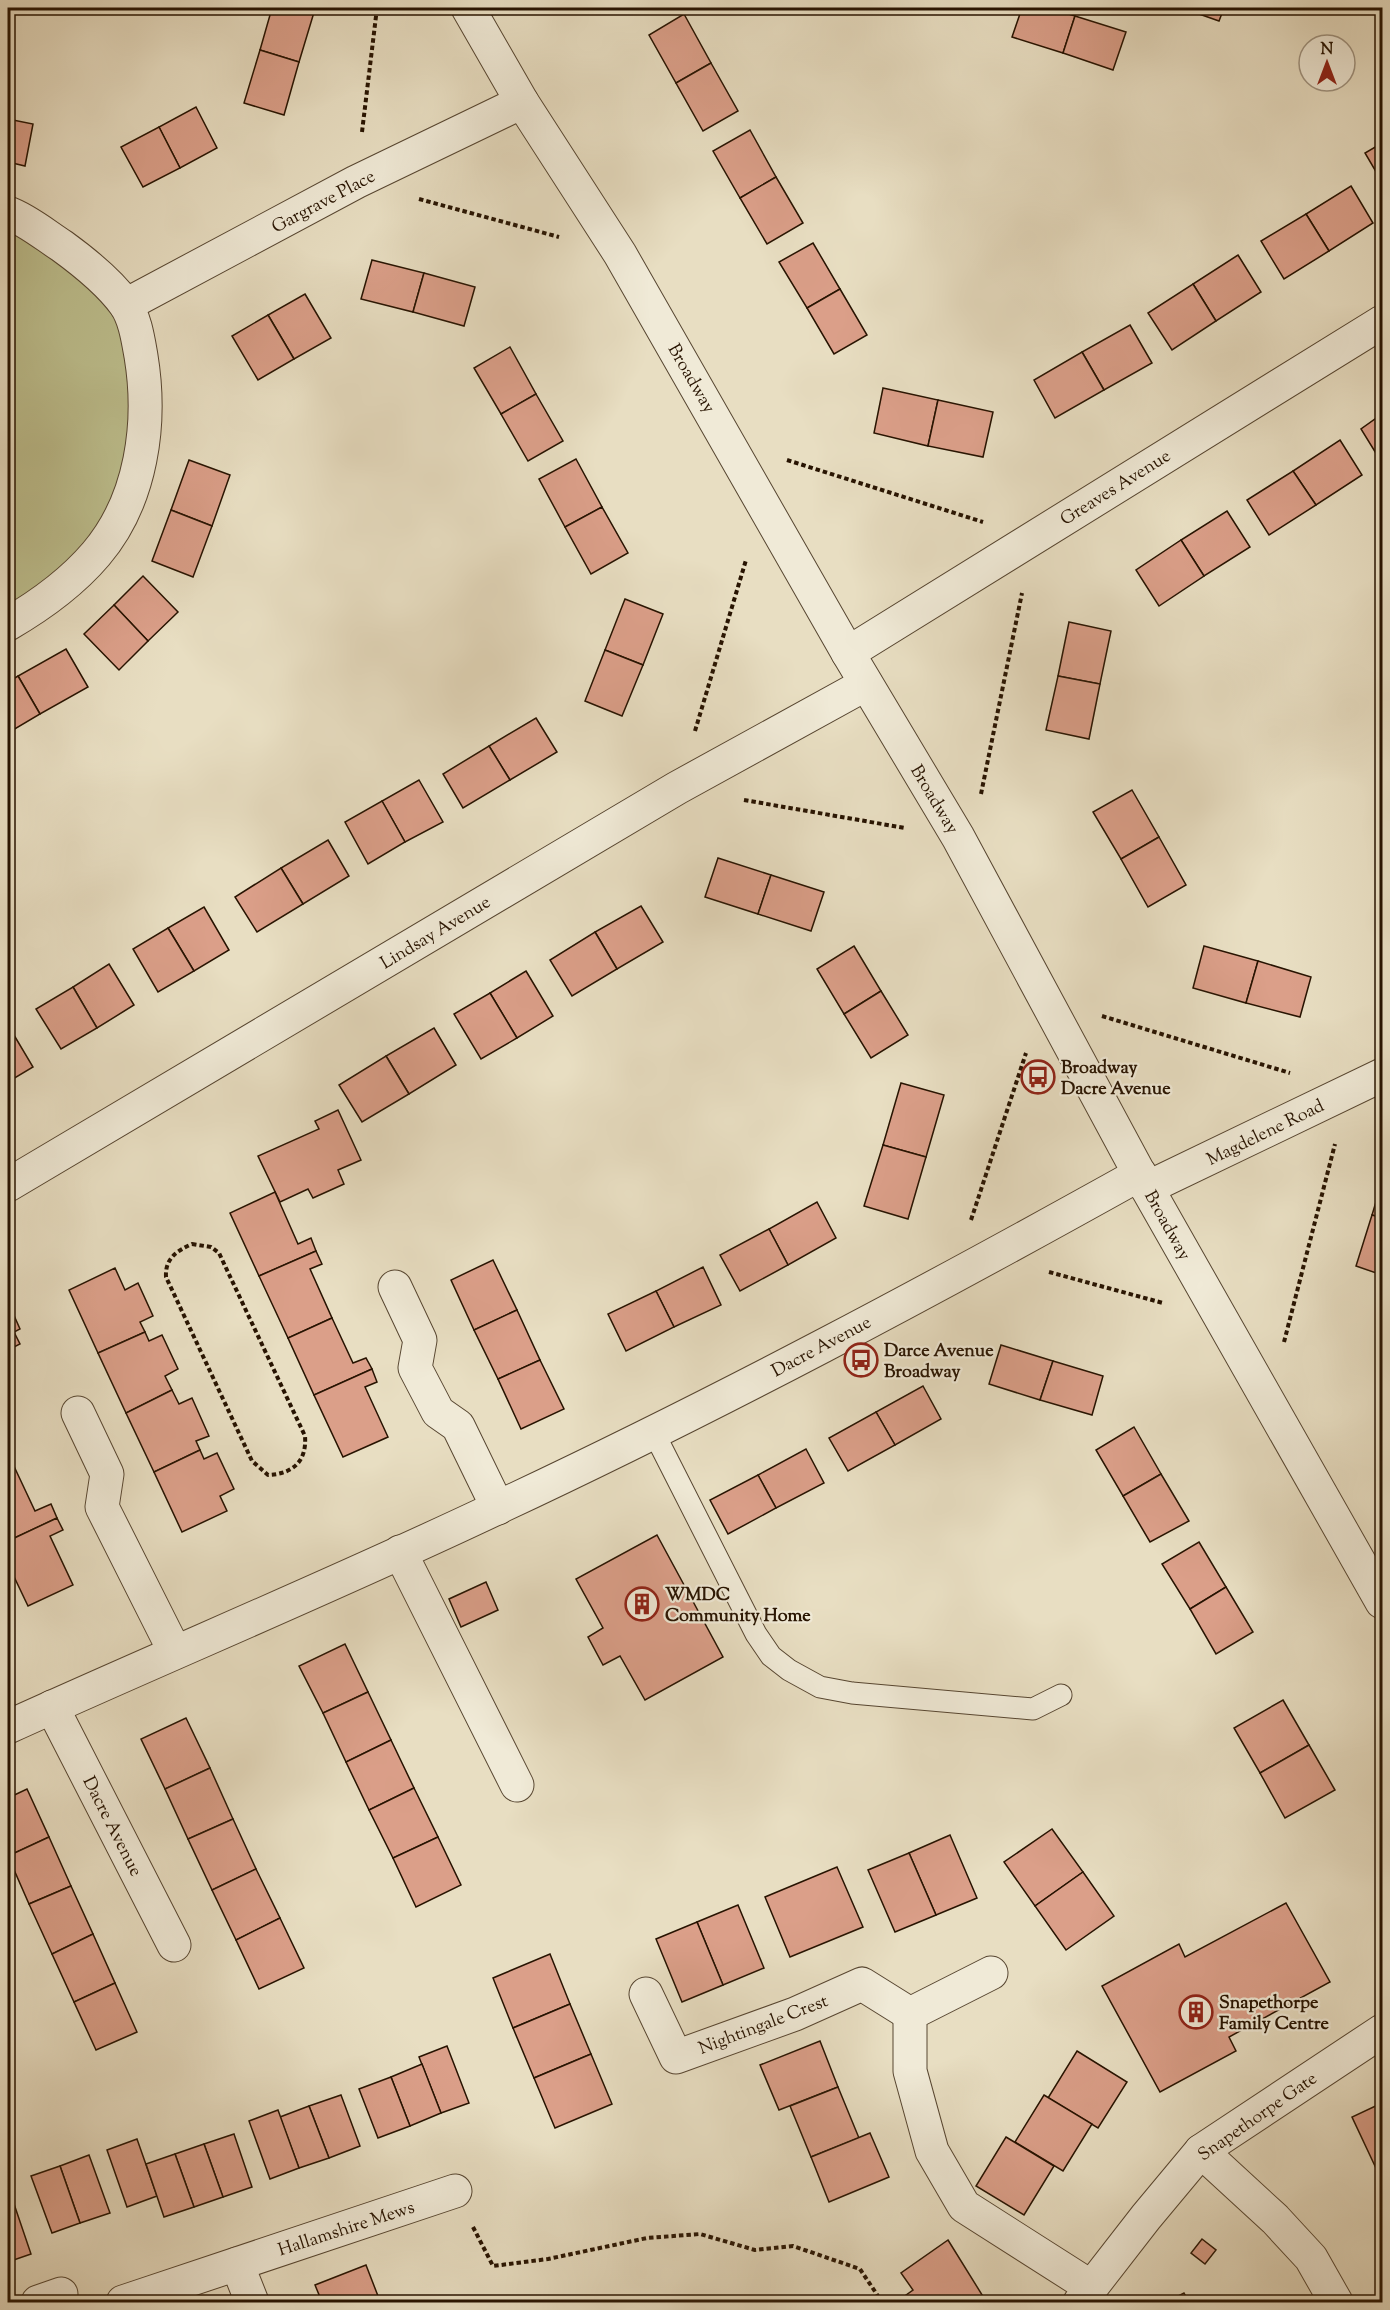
<svg xmlns="http://www.w3.org/2000/svg" width="1390" height="2310" viewBox="0 0 1390 2310" font-family="'Sorts Mill Goudy',serif">
<style>
.green{fill:#bdbf8e;stroke:#726948;stroke-width:1.5}
.building{fill:#db9f89;stroke:#271301;stroke-width:1.5}
.lines{fill:none;stroke-linecap:round;stroke-linejoin:round}
.service-casing{stroke:#574631;stroke-width:23}
.minor-casing{stroke:#574631;stroke-width:35}
.tertiary-casing{stroke:#574631;stroke-width:35}
.path{stroke:#271301;stroke-width:4;stroke-dasharray:4.5 3;stroke-linecap:butt}
.service{stroke:#f0ead7;stroke-width:21}
.minor{stroke:#f0ead7;stroke-width:33}
.tertiary{stroke:#f0ead7;stroke-width:33}
.labels{text-anchor:middle;stroke-width:4.5;stroke-linejoin:round;paint-order:stroke}
.street-label{font-size:18px;fill:#271301;stroke:#f0ead7}
.poi-label{font-size:18px;font-weight:bold;fill:#271301;stroke:#f0ead7;text-anchor:start}
</style>
<rect width="100%" height="100%" fill="#e8dec2"/>
<filter id="stains"><feTurbulence type="fractalNoise" baseFrequency=".00333" numOctaves="4"/><feColorMatrix values="0 0 0 0 .2 0 0 0 0 .09 0 0 0 0 .02 0 0 0 .5 -.17"/></filter>
<radialGradient id="worn" r=".72"><stop offset=".6" stop-color="#630" stop-opacity="0"/><stop offset="1" stop-color="#630" stop-opacity=".3"/></radialGradient>
<!-- green -->
<path class="green" d="M 8,214 L 99,276 L 146,386 L 117,521 L 8,624 Z"/>
<!-- building -->
<g class="building">
<path d="M 272,8 L 315,9 L 299,62 L 260,50 Z"/>
<path d="M 1022,8 L 1049,8 L 1075,16 L 1063,53 L 1012,37 Z"/>
<path d="M 1182,8 L 1224,8 L 1219,21 Z"/>
<path d="M 684,14 L 711,63 L 676,83 L 649,35 Z"/>
<path d="M 1075,16 L 1126,32 L 1113,70 L 1063,53 Z"/>
<path d="M 260,50 L 299,62 L 284,115 L 244,103 Z"/>
<path d="M 711,63 L 738,111 L 703,131 L 676,83 Z"/>
<path d="M 196,107 L 217,148 L 180,168 L 159,127 Z"/>
<path d="M 8,119 L 33,124 L 25,166 L 8,162 Z"/>
<path d="M 159,127 L 180,168 L 143,187 L 121,147 Z"/>
<path d="M 750,130 L 776,177 L 740,198 L 713,151 Z"/>
<path d="M 1382,143 L 1382,182 L 1365,153 Z"/>
<path d="M 776,177 L 803,223 L 767,244 L 740,198 Z"/>
<path d="M 1351,186 L 1373,223 L 1329,251 L 1306,214 Z"/>
<path d="M 1306,214 L 1329,251 L 1284,279 L 1261,241 Z"/>
<path d="M 813,243 L 840,289 L 807,308 L 779,262 Z"/>
<path d="M 1238,255 L 1261,292 L 1216,321 L 1193,284 Z"/>
<path d="M 372,260 L 424,273 L 413,312 L 361,299 Z"/>
<path d="M 424,273 L 475,287 L 464,326 L 413,312 Z"/>
<path d="M 1193,284 L 1216,321 L 1172,350 L 1148,313 Z"/>
<path d="M 840,289 L 867,335 L 834,354 L 807,308 Z"/>
<path d="M 305,294 L 331,338 L 294,359 L 268,315 Z"/>
<path d="M 268,315 L 294,359 L 258,380 L 232,336 Z"/>
<path d="M 1130,325 L 1152,363 L 1104,390 L 1082,352 Z"/>
<path d="M 510,347 L 536,394 L 501,414 L 474,368 Z"/>
<path d="M 1082,352 L 1104,390 L 1055,418 L 1034,380 Z"/>
<path d="M 883,388 L 938,400 L 928,446 L 874,433 Z"/>
<path d="M 536,394 L 563,441 L 528,461 L 501,414 Z"/>
<path d="M 938,400 L 993,412 L 983,457 L 928,446 Z"/>
<path d="M 1382,414 L 1382,463 L 1361,429 Z"/>
<path d="M 1340,440 L 1362,475 L 1316,505 L 1293,471 Z"/>
<path d="M 576,459 L 602,507 L 565,527 L 539,479 Z"/>
<path d="M 189,460 L 230,475 L 212,526 L 171,510 Z"/>
<path d="M 1293,471 L 1316,505 L 1269,535 L 1247,500 Z"/>
<path d="M 602,507 L 628,553 L 591,574 L 565,527 Z"/>
<path d="M 171,510 L 212,526 L 193,577 L 152,561 Z"/>
<path d="M 1227,511 L 1250,547 L 1204,576 L 1181,540 Z"/>
<path d="M 1181,540 L 1204,576 L 1159,606 L 1136,570 Z"/>
<path d="M 143,576 L 178,612 L 148,641 L 114,605 Z"/>
<path d="M 625,599 L 663,614 L 643,665 L 605,650 Z"/>
<path d="M 114,605 L 148,641 L 119,670 L 84,634 Z"/>
<path d="M 1069,622 L 1111,631 L 1100,684 L 1058,676 Z"/>
<path d="M 66,649 L 88,687 L 40,714 L 18,676 Z"/>
<path d="M 605,650 L 643,665 L 622,716 L 585,701 Z"/>
<path d="M 18,676 L 40,714 L 8,733 L 8,682 Z"/>
<path d="M 1058,676 L 1100,684 L 1089,739 L 1046,730 Z"/>
<path d="M 536,718 L 557,752 L 510,780 L 489,746 Z"/>
<path d="M 489,746 L 510,780 L 463,808 L 443,774 Z"/>
<path d="M 419,780 L 443,822 L 405,842 L 382,801 Z"/>
<path d="M 1132,790 L 1159,837 L 1121,859 L 1093,812 Z"/>
<path d="M 382,801 L 405,842 L 368,864 L 345,822 Z"/>
<path d="M 1159,837 L 1186,885 L 1148,907 L 1121,859 Z"/>
<path d="M 328,840 L 349,876 L 303,904 L 281,868 Z"/>
<path d="M 718,858 L 771,875 L 758,914 L 705,897 Z"/>
<path d="M 281,868 L 303,904 L 257,932 L 235,897 Z"/>
<path d="M 771,875 L 824,892 L 811,931 L 758,914 Z"/>
<path d="M 641,906 L 663,942 L 617,969 L 595,932 Z"/>
<path d="M 204,907 L 229,950 L 194,971 L 168,928 Z"/>
<path d="M 168,928 L 194,971 L 158,992 L 133,949 Z"/>
<path d="M 595,932 L 617,969 L 572,996 L 550,960 Z"/>
<path d="M 854,946 L 881,991 L 844,1014 L 817,969 Z"/>
<path d="M 1204,946 L 1258,961 L 1246,1003 L 1193,988 Z"/>
<path d="M 1258,961 L 1311,977 L 1300,1017 L 1246,1003 Z"/>
<path d="M 109,964 L 134,1005 L 97,1028 L 73,987 Z"/>
<path d="M 526,971 L 553,1016 L 517,1038 L 490,993 Z"/>
<path d="M 73,987 L 97,1028 L 61,1049 L 36,1009 Z"/>
<path d="M 881,991 L 908,1035 L 871,1058 L 844,1014 Z"/>
<path d="M 490,993 L 517,1038 L 481,1059 L 454,1014 Z"/>
<path d="M 8,1025 L 33,1067 L 8,1082 Z"/>
<path d="M 434,1028 L 456,1065 L 409,1094 L 386,1056 Z"/>
<path d="M 386,1056 L 409,1094 L 362,1122 L 339,1085 Z"/>
<path d="M 901,1083 L 944,1095 L 926,1157 L 883,1145 Z"/>
<path d="M 338,1110 L 361,1160 L 338,1170 L 344,1184 L 313,1198 L 308,1189 L 280,1202 L 258,1156 L 319,1129 L 315,1121 Z"/>
<path d="M 883,1145 L 926,1157 L 908,1219 L 864,1206 Z"/>
<path d="M 1382,1182 L 1382,1218 L 1372,1215 Z"/>
<path d="M 275,1192 L 298,1244 L 311,1238 L 316,1251 L 259,1276 L 230,1213 Z"/>
<path d="M 817,1202 L 836,1238 L 788,1265 L 769,1229 Z"/>
<path d="M 1372,1215 L 1382,1218 L 1382,1275 L 1356,1266 Z"/>
<path d="M 769,1229 L 788,1265 L 740,1291 L 720,1255 Z"/>
<path d="M 316,1251 L 322,1264 L 310,1269 L 332,1318 L 288,1338 L 259,1276 Z"/>
<path d="M 493,1260 L 517,1310 L 474,1330 L 451,1280 Z"/>
<path d="M 703,1267 L 721,1305 L 674,1327 L 656,1291 Z"/>
<path d="M 115,1268 L 125,1290 L 138,1283 L 153,1316 L 140,1322 L 145,1332 L 98,1353 L 69,1290 Z"/>
<path d="M 656,1291 L 674,1327 L 626,1351 L 608,1314 Z"/>
<path d="M 8,1302 L 20,1329 L 14,1332 L 20,1344 L 8,1350 Z"/>
<path d="M 517,1310 L 540,1360 L 498,1379 L 474,1330 Z"/>
<path d="M 332,1318 L 353,1363 L 366,1358 L 372,1369 L 314,1395 L 288,1338 Z"/>
<path d="M 145,1332 L 149,1341 L 162,1335 L 178,1369 L 165,1376 L 172,1390 L 126,1413 L 98,1353 Z"/>
<path d="M 1001,1345 L 1053,1361 L 1040,1400 L 989,1384 Z"/>
<path d="M 540,1360 L 564,1409 L 521,1429 L 498,1379 Z"/>
<path d="M 1053,1361 L 1103,1376 L 1092,1415 L 1040,1400 Z"/>
<path d="M 372,1369 L 377,1382 L 365,1387 L 388,1437 L 343,1457 L 314,1395 Z"/>
<path d="M 923,1386 L 941,1419 L 895,1445 L 876,1412 Z"/>
<path d="M 172,1390 L 179,1404 L 192,1398 L 209,1436 L 196,1441 L 200,1450 L 154,1472 L 126,1413 Z"/>
<path d="M 876,1412 L 895,1445 L 848,1471 L 829,1438 Z"/>
<path d="M 1134,1427 L 1161,1474 L 1123,1496 L 1096,1450 Z"/>
<path d="M 806,1449 L 824,1483 L 776,1508 L 758,1475 Z"/>
<path d="M 200,1450 L 204,1459 L 217,1453 L 234,1489 L 220,1496 L 227,1511 L 182,1532 L 154,1472 Z"/>
<path d="M 12,1462 L 35,1511 L 51,1504 L 57,1518 L 8,1541 L 8,1464 Z"/>
<path d="M 1161,1474 L 1189,1521 L 1150,1542 L 1123,1496 Z"/>
<path d="M 758,1475 L 776,1508 L 728,1534 L 710,1500 Z"/>
<path d="M 57,1518 L 63,1530 L 50,1536 L 73,1585 L 28,1606 L 8,1564 L 8,1541 Z"/>
<path d="M 657,1535 L 723,1657 L 645,1700 L 620,1656 L 603,1665 L 588,1637 L 603,1628 L 576,1579 Z"/>
<path d="M 1199,1542 L 1226,1587 L 1190,1609 L 1162,1564 Z"/>
<path d="M 486,1582 L 498,1610 L 461,1627 L 449,1599 Z"/>
<path d="M 1226,1587 L 1253,1632 L 1216,1654 L 1190,1609 Z"/>
<path d="M 345,1644 L 368,1692 L 323,1713 L 299,1666 Z"/>
<path d="M 368,1692 L 391,1740 L 346,1762 L 323,1713 Z"/>
<path d="M 1283,1700 L 1309,1745 L 1260,1773 L 1234,1728 Z"/>
<path d="M 186,1718 L 210,1768 L 165,1789 L 141,1739 Z"/>
<path d="M 391,1740 L 414,1788 L 369,1810 L 346,1762 Z"/>
<path d="M 1309,1745 L 1335,1790 L 1285,1818 L 1260,1773 Z"/>
<path d="M 210,1768 L 233,1819 L 188,1839 L 165,1789 Z"/>
<path d="M 414,1788 L 438,1837 L 393,1858 L 369,1810 Z"/>
<path d="M 27,1789 L 49,1837 L 8,1856 L 8,1798 Z"/>
<path d="M 233,1819 L 256,1869 L 212,1890 L 188,1839 Z"/>
<path d="M 1052,1829 L 1083,1872 L 1035,1906 L 1004,1862 Z"/>
<path d="M 950,1835 L 977,1898 L 936,1915 L 909,1853 Z"/>
<path d="M 49,1837 L 71,1886 L 29,1904 L 8,1856 Z"/>
<path d="M 438,1837 L 461,1885 L 416,1907 L 393,1858 Z"/>
<path d="M 909,1853 L 936,1915 L 895,1932 L 868,1870 Z"/>
<path d="M 837,1867 L 863,1927 L 790,1957 L 765,1897 Z"/>
<path d="M 256,1869 L 280,1918 L 236,1940 L 212,1890 Z"/>
<path d="M 1083,1872 L 1114,1916 L 1066,1950 L 1035,1906 Z"/>
<path d="M 71,1886 L 93,1934 L 52,1954 L 29,1904 Z"/>
<path d="M 1286,1903 L 1330,1982 L 1229,2037 L 1236,2051 L 1160,2092 L 1102,1986 L 1179,1944 L 1185,1957 Z"/>
<path d="M 738,1905 L 764,1968 L 723,1985 L 697,1922 Z"/>
<path d="M 280,1918 L 304,1968 L 259,1989 L 236,1940 Z"/>
<path d="M 697,1922 L 723,1985 L 682,2002 L 656,1939 Z"/>
<path d="M 93,1934 L 115,1983 L 74,2002 L 52,1954 Z"/>
<path d="M 550,1954 L 570,2004 L 513,2028 L 493,1978 Z"/>
<path d="M 115,1983 L 137,2032 L 96,2050 L 74,2002 Z"/>
<path d="M 570,2004 L 591,2054 L 534,2078 L 513,2028 Z"/>
<path d="M 820,2041 L 838,2087 L 779,2110 L 760,2065 Z"/>
<path d="M 447,2046 L 469,2103 L 441,2113 L 419,2057 Z"/>
<path d="M 1077,2051 L 1127,2082 L 1098,2128 L 1048,2098 Z"/>
<path d="M 591,2054 L 612,2104 L 555,2128 L 534,2078 Z"/>
<path d="M 422,2064 L 441,2113 L 410,2126 L 391,2077 Z"/>
<path d="M 391,2077 L 410,2126 L 378,2138 L 359,2089 Z"/>
<path d="M 838,2087 L 859,2138 L 811,2157 L 790,2106 Z"/>
<path d="M 341,2095 L 360,2146 L 329,2158 L 309,2106 Z"/>
<path d="M 1044,2095 L 1092,2124 L 1063,2171 L 1015,2142 Z"/>
<path d="M 1382,2103 L 1382,2181 L 1352,2117 Z"/>
<path d="M 309,2106 L 329,2158 L 299,2168 L 280,2117 Z"/>
<path d="M 278,2110 L 299,2168 L 270,2179 L 249,2121 Z"/>
<path d="M 870,2133 L 889,2177 L 829,2202 L 811,2157 Z"/>
<path d="M 234,2134 L 252,2187 L 223,2197 L 204,2144 Z"/>
<path d="M 1006,2137 L 1054,2166 L 1024,2215 L 976,2186 Z"/>
<path d="M 137,2139 L 157,2196 L 127,2207 L 107,2150 Z"/>
<path d="M 204,2144 L 223,2197 L 194,2207 L 175,2154 Z"/>
<path d="M 175,2154 L 194,2207 L 164,2217 L 146,2164 Z"/>
<path d="M 89,2155 L 110,2213 L 80,2223 L 60,2166 Z"/>
<path d="M 60,2166 L 80,2223 L 52,2233 L 31,2176 Z"/>
<path d="M 12,2198 L 31,2254 L 8,2262 L 8,2199 Z"/>
<path d="M 1202,2239 L 1216,2250 L 1205,2264 L 1191,2253 Z"/>
<path d="M 948,2240 L 984,2298 L 977,2302 L 901,2302 L 899,2300 L 913,2290 L 901,2273 Z"/>
<path d="M 366,2265 L 378,2296 L 361,2302 L 322,2302 L 315,2285 Z"/>
<path d="M 1184,2293 L 1189,2302 L 1167,2302 Z"/>
<path d="M 378,2296 L 380,2302 L 361,2302 Z"/>
</g>
<g class="lines">
<!-- service casing -->
<g class="service-casing">
<path id="service" d="M 654,1433 L 756,1634 L 771,1656 L 789,1670 L 820,1687 L 852,1693 L 1033,1709 L 1061,1695"/>
</g>
<!-- minor casing -->
<g class="minor-casing">
<g id="minor">
<path d="M 8,213 C 27,220 45,235 62,246 C 84,262 109,282 125,304 C 135,318 138,339 141,356 C 152,423 142,500 96,554 C 73,581 39,606 8,624"/>
<path d="M 126,305 L 356,182 L 522,102"/>
<path d="M 848,653 L 1382,322"/>
<path d="M 8,1185 L 677,788 L 866,684"/>
<path d="M 1147,1188 L 1382,1075"/>
<path d="M 395,1287 L 420,1340 L 415,1368 L 438,1412 L 458,1426 L 498,1508"/>
<path d="M 78,1413 L 107,1474 L 102,1507 L 175,1652"/>
<path d="M 400,1552 L 517,1785"/>
<path d="M 52,1707 L 174,1945"/>
<path d="M 8,1727 C 171,1653 337,1584 499,1507 C 717,1405 930,1291 1140,1174"/>
<path d="M 991,1973 L 910,2014 L 910,2071 L 932,2151 L 964,2206 L 1091,2287"/>
<path d="M 646,1994 L 676,2057 L 795,2014 L 862,1984 L 910,2014"/>
<path d="M 1201,2151 L 1275,2219 L 1311,2258 L 1336,2302"/>
<path d="M 237,2264 L 252,2302"/>
<path d="M 38,2302 L 61,2294"/>
<path d="M 123,2302 L 455,2191"/>
<path d="M 1080,2302 L 1146,2217 L 1201,2151 L 1382,2031"/>
</g>
</g>
<!-- tertiary casing -->
<g class="tertiary-casing">
<path id="tertiary" d="M 468,8 L 522,102 L 620,254 L 848,653 L 958,837 L 1147,1188 L 1382,1602"/>
</g>
<!-- path -->
<g class="path">
<path d="M 362,132 L 377,8"/>
<path d="M 419,199 L 559,237"/>
<path d="M 787,460 L 983,522"/>
<path d="M 695,731 L 746,560"/>
<path d="M 981,794 L 1022,593"/>
<path d="M 744,800 L 905,828"/>
<path d="M 1102,1016 L 1290,1073"/>
<path d="M 971,1220 L 1026,1053"/>
<path d="M 192,1244 L 211,1247 L 219,1253 L 305,1436 C 307,1462 292,1474 268,1475 L 252,1461 L 166,1277 C 165,1259 176,1251 192,1244 Z"/>
<path d="M 1049,1272 L 1163,1303"/>
<path d="M 1284,1342 L 1335,1144"/>
<path d="M 473,2227 L 493,2266 L 548,2259 L 647,2238 L 700,2234 L 755,2250 L 793,2246 L 860,2269 L 882,2302"/>
</g>
<!-- service -->
<use href="#service" class="service"/>
<!-- minor -->
<use href="#minor" class="minor"/>
<!-- tertiary -->
<use href="#tertiary" class="tertiary"/>
</g>
<!-- icons -->
<defs>
<g id="bus-ring" transform="scale(1.725)"><circle r="9.5" fill="#f0ead7" stroke="#8f2418" stroke-width="1.5"/><path d="M-5-6H5V4H4V6H2V4H-2V6H-4V4H-5ZM-3.5-4V0h7V-4ZM-3.5 1.2v1.5H-2V1.2ZM2 1.2v1.5H3.5V1.2Z" fill="#8f2418"/></g>
<g id="building-ring" transform="scale(1.725)"><circle r="9.5" fill="#f0ead7" stroke="#8f2418" stroke-width="1.5"/><path d="M-4-6H4V6H1V3H-1V6H-4ZM-2.5-4.3h1.7v1.8h-1.7ZM.8-4.3h1.7v1.8H.8ZM-2.5-1h1.7V.8h-1.7ZM.8-1h1.7V.8H.8Z" fill="#8f2418"/></g>
</defs>
<g fill-rule="evenodd">
<use href="#bus-ring" x="1038" y="1077"/>
<use href="#bus-ring" x="861" y="1360"/>
<use href="#building-ring" x="642" y="1604"/>
<use href="#building-ring" x="1196" y="2012"/>
</g>
<g class="labels">
<!-- street labels -->
<g class="street-label">
<text transform="translate(323 201) rotate(-28)" y="6">Gargrave Place</text>
<text transform="translate(692 378) rotate(60)" y="6">Broadway</text>
<text transform="translate(1115 487) rotate(-32)" y="6">Greaves Avenue</text>
<text transform="translate(935 799) rotate(59)" y="6">Broadway</text>
<text transform="translate(435 932) rotate(-31)" y="6">Lindsay Avenue</text>
<text transform="translate(1265 1132) rotate(-26)" y="6">Magdelene Road</text>
<text transform="translate(1168 1225) rotate(61)" y="6">Broadway</text>
<text transform="translate(821 1346) rotate(-28)" y="6">Dacre Avenue</text>
<text transform="translate(113 1826) rotate(63)" y="6">Dacre Avenue</text>
<text transform="translate(763 2024) rotate(-21)" y="6">Nightingale Crest</text>
<text transform="translate(1257 2116) rotate(-35)" y="6">Snapethorpe Gate</text>
<text transform="translate(346 2228) rotate(-18)" y="6">Hallamshire Mews</text>
</g>
<!-- poi labels -->
<g class="poi-label">
<text x="1061" y="1073">Broadway<tspan x="1061" dy="21">Dacre Avenue</tspan></text>
<text x="884" y="1356">Darce Avenue<tspan x="884" dy="21">Broadway</tspan></text>
<text x="665" y="1600">WMDC<tspan x="665" dy="21">Community Home</tspan></text>
<text x="1219" y="2008">Snapethorpe<tspan x="1219" dy="21">Family Centre</tspan></text>
</g>
</g>
<!-- margin -->
<rect width="1390" height="2310" fill="none" stroke="#e8dec2" stroke-width="30"/>
<rect x="9" y="9" width="1372" height="2292" fill="none" stroke="#271301" stroke-width="3"/>
<rect x="15" y="15" width="1360" height="2280" fill="none" stroke="#271301" stroke-width="1.5"/>
<!-- north arrow -->
<g transform="translate(1327 63)"><circle r="28" fill="#f0ead7" stroke="#a09481" stroke-width="1.5"/>
<path d="M0-4.5L10 22L0 15L-10 22Z" fill="#8f2418"/>
<text y="-9" font-size="16" font-weight="bold" text-anchor="middle" fill="#271301">N</text>
</g>
<rect width="100%" height="100%" filter="url(#stains)"/>
<rect width="100%" height="100%" fill="url(#worn)"/>
</svg>
